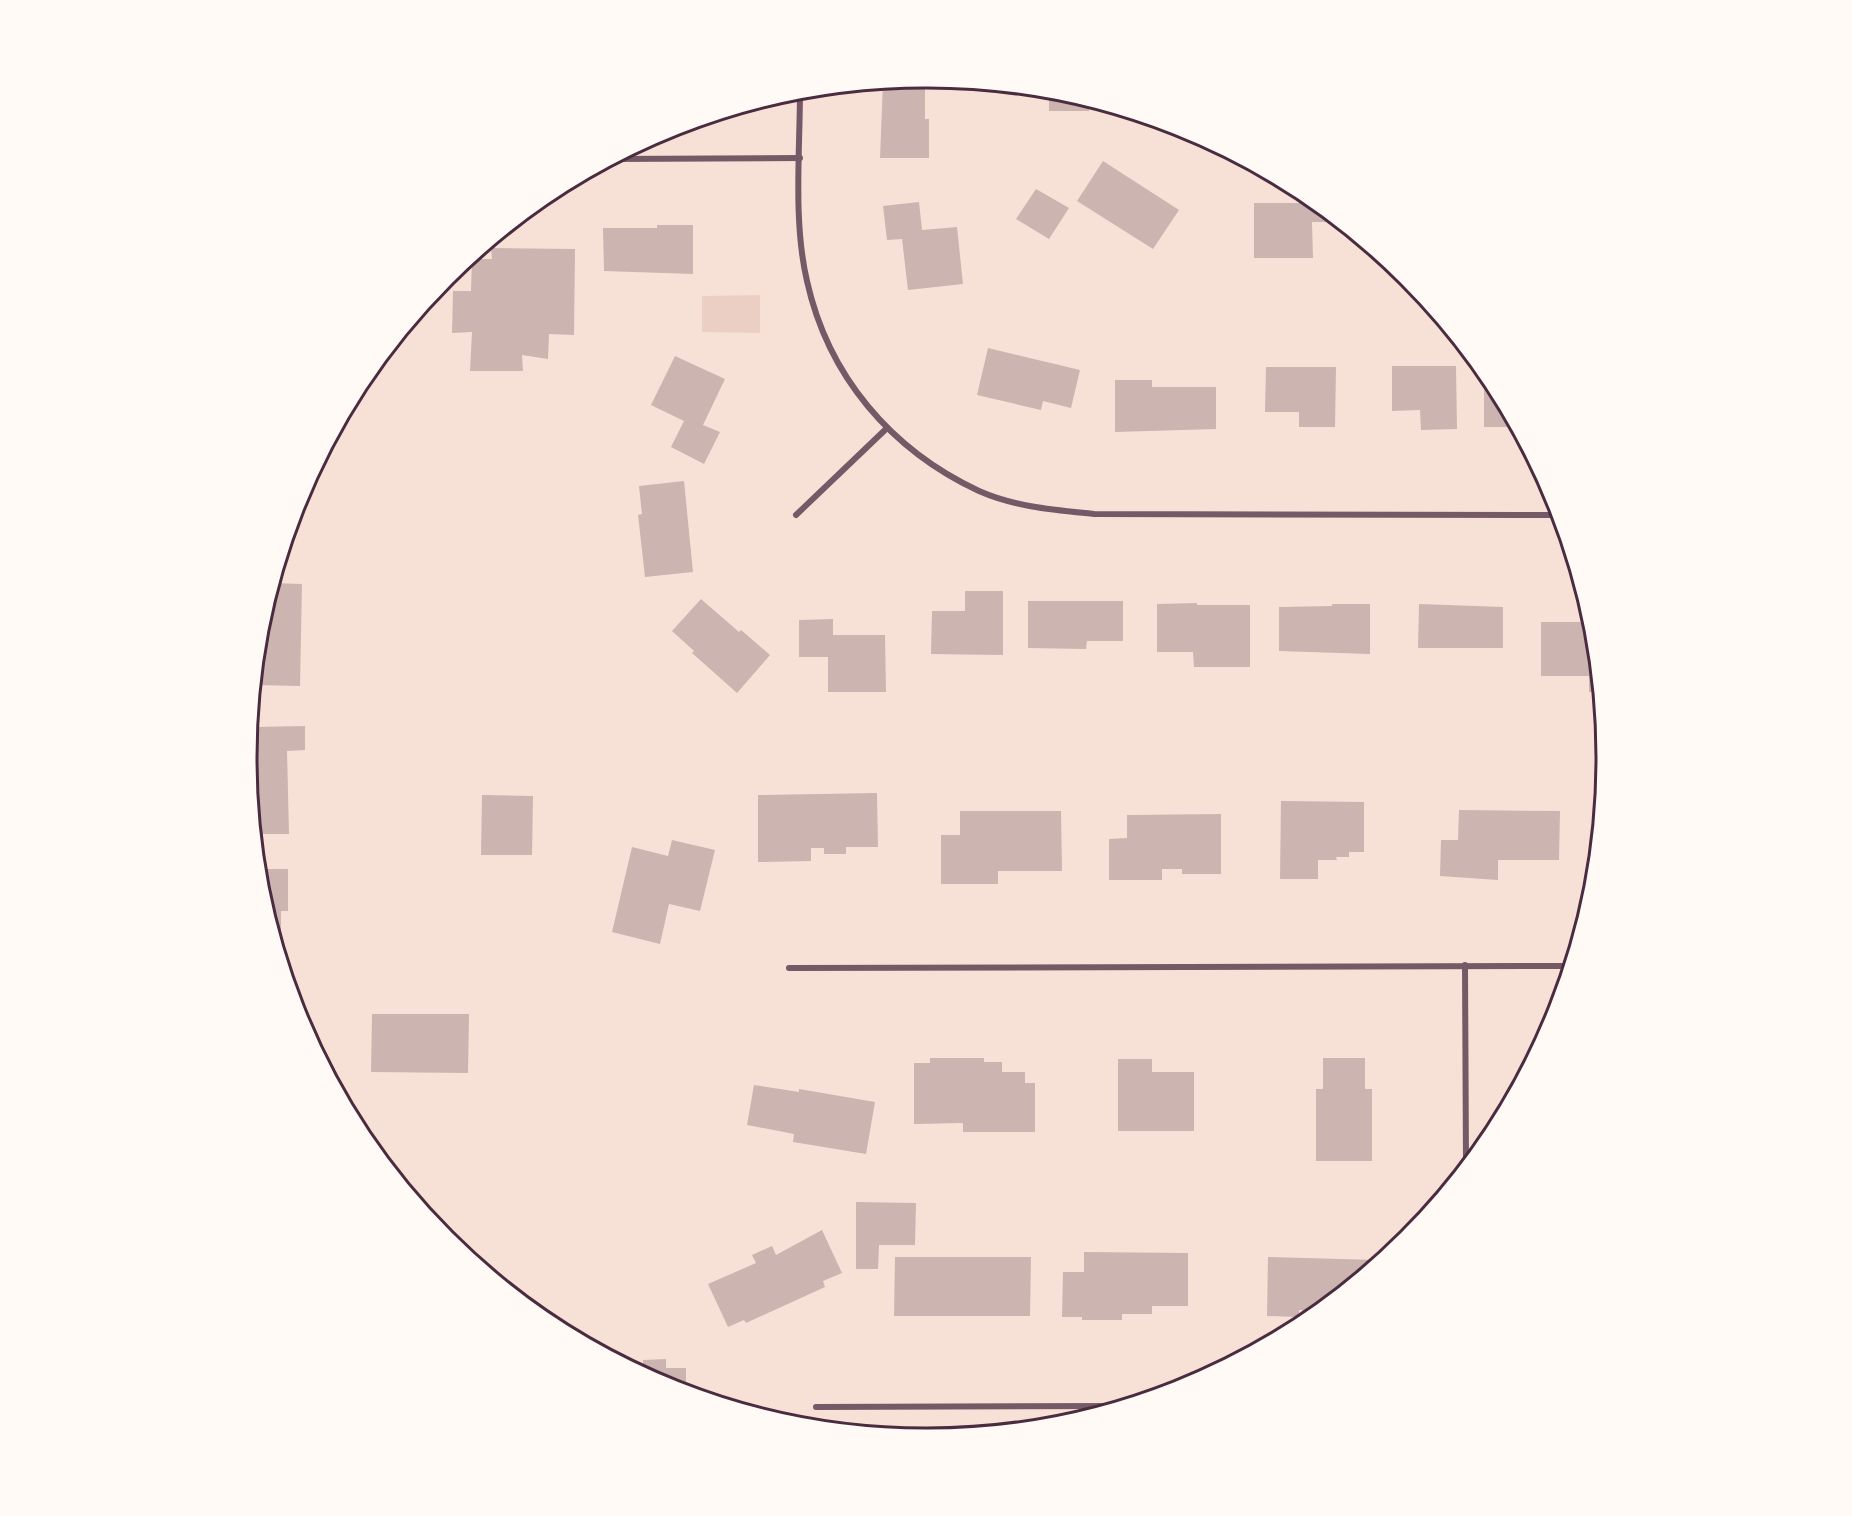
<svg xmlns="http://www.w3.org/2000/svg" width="1852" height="1516" viewBox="0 0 1852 1516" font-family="'Space Grotesk',sans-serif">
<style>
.green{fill:#ebcfc5}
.building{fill:#ccb4b1}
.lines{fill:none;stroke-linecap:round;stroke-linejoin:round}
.minor{stroke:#755966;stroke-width:6}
.rim{fill:none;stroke:#4a2c40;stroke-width:3}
</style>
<rect width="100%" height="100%" fill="#f7e1d7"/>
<!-- green -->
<path class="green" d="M 760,295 L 760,333 L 702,332 L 702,296 Z"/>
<!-- building -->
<g class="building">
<path d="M 925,78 L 925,119 L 929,119 L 929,158 L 880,158 L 883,82 Z"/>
<path d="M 1049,90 L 1089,100 L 1089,111 L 1049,111 Z"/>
<path d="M 1103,161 L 1179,210 L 1153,249 L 1077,201 Z"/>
<path d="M 1036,189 L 1069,208 L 1049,239 L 1016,219 Z"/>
<path d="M 1306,194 L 1340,222 L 1312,222 L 1313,258 L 1254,258 L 1254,203 L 1306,203 Z"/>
<path d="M 919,202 L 922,230 L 957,227 L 963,284 L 908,290 L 902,239 L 887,240 L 883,206 Z"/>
<path d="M 657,225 L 693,225 L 693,274 L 604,271 L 603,228 L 657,228 Z"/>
<path d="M 491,248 L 575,249 L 574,335 L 549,334 L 548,359 L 522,355 L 523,371 L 470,371 L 472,332 L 452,333 L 453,291 L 471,291 L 472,259 L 492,259 Z"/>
<path d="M 988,348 L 1080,370 L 1071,408 L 1043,401 L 1041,410 L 977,395 Z"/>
<path d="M 675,356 L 725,379 L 703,425 L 720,432 L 704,464 L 671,447 L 684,421 L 651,405 Z"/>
<path d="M 1392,366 L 1456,366 L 1457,429 L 1421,430 L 1420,410 L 1392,411 Z"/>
<path d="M 1266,367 L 1336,367 L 1335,427 L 1299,427 L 1299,412 L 1265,412 Z"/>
<path d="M 1115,380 L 1152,380 L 1152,387 L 1216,387 L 1216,429 L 1115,432 Z"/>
<path d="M 1484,381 L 1492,381 L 1516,427 L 1484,427 Z"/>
<path d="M 684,481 L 693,572 L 645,577 L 638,515 L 642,514 L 639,486 Z"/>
<path d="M 272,583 L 302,584 L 300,686 L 253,685 L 259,625 Z"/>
<path d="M 965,591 L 1003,591 L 1003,655 L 931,654 L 932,611 L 965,611 Z"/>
<path d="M 701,599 L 739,632 L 741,630 L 770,655 L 737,693 L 692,653 L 694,651 L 672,631 Z"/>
<path d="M 1028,601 L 1123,601 L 1123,641 L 1087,641 L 1086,649 L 1028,648 Z"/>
<path d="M 1197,603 L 1197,605 L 1250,605 L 1250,667 L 1194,667 L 1193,652 L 1157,652 L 1157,604 Z"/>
<path d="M 1332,604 L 1370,604 L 1370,654 L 1279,651 L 1279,607 L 1332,606 Z"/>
<path d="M 1419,604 L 1503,607 L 1503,648 L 1418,648 Z"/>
<path d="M 833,619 L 833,635 L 885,635 L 886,692 L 828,692 L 828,657 L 799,657 L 799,620 Z"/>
<path d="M 1541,622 L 1592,622 L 1599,692 L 1589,692 L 1589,676 L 1541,676 Z"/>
<path d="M 305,726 L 305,750 L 287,751 L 289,834 L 254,834 L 246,758 L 249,727 Z"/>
<path d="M 877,793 L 878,847 L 846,847 L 846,854 L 824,854 L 824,848 L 811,848 L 811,861 L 758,862 L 758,795 Z"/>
<path d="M 482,795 L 533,796 L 532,855 L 481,855 Z"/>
<path d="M 1281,801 L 1364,802 L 1364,852 L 1349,852 L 1349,857 L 1336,857 L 1337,860 L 1318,860 L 1318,879 L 1280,879 Z"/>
<path d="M 1459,810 L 1560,811 L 1559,860 L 1498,860 L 1498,880 L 1440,876 L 1441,840 L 1458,840 Z"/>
<path d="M 960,811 L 1061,811 L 1062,871 L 998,871 L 998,884 L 941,884 L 941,835 L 960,835 Z"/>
<path d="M 1221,814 L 1221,874 L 1182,874 L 1182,869 L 1162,869 L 1162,880 L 1109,880 L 1109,839 L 1127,838 L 1127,815 Z"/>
<path d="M 672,840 L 715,850 L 700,911 L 669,904 L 660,944 L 612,932 L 632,847 L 668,856 Z"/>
<path d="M 257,869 L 288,869 L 288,911 L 281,911 L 281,961 L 259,890 Z"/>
<path d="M 372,1014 L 469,1014 L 468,1073 L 371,1072 Z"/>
<path d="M 930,1058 L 984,1058 L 984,1062 L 1002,1062 L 1002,1072 L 1025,1072 L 1025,1083 L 1035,1083 L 1035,1132 L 963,1132 L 963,1123 L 914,1124 L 914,1063 L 930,1063 Z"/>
<path d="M 1323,1058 L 1365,1058 L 1365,1089 L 1372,1089 L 1372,1161 L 1316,1161 L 1316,1089 L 1323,1089 Z"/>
<path d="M 1118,1059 L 1152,1059 L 1152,1072 L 1194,1072 L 1194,1131 L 1118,1131 Z"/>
<path d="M 754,1085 L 799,1092 L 799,1089 L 875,1102 L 866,1154 L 793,1142 L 794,1134 L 747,1125 Z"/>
<path d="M 856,1202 L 916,1203 L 915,1245 L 879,1245 L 878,1269 L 856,1269 Z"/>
<path d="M 822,1230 L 842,1273 L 823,1281 L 825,1287 L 746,1323 L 744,1320 L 728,1327 L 708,1284 L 756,1263 L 752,1255 L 772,1246 L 776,1255 Z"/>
<path d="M 1084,1252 L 1188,1253 L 1188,1306 L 1152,1306 L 1152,1314 L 1122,1314 L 1122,1320 L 1082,1320 L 1082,1317 L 1062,1317 L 1063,1272 L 1084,1272 Z"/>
<path d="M 895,1257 L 1031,1257 L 1030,1316 L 894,1316 Z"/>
<path d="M 1268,1257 L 1377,1260 L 1377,1264 L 1319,1311 L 1299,1310 L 1299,1317 L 1267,1316 Z"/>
<path d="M 666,1359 L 666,1368 L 686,1368 L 686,1392 L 665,1386 L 643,1374 L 643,1360 Z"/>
</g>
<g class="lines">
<!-- minor -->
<g class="minor">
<path d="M 800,90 C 800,150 793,222 807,281 C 828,376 891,450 979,491 C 1015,507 1055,510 1094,514 L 1560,515"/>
<path d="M 612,159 L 800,158"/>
<path d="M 796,515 L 886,429"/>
<path d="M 1465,965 L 1466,1167"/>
<path d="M 789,968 L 1570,966"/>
<path d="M 816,1407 L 1121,1406"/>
</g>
</g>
<!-- crop -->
<path d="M0 0H1852V1516H0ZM926 88H927A669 669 0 0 1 1596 757V759A669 669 0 0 1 927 1428H926A669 669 0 0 1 257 759V757A669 669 0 0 1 926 88Z" fill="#fffaf5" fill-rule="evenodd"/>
<path class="rim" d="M926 88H927A669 669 0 0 1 1596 757V759A669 669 0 0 1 927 1428H926A669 669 0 0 1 257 759V757A669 669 0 0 1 926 88Z"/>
</svg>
